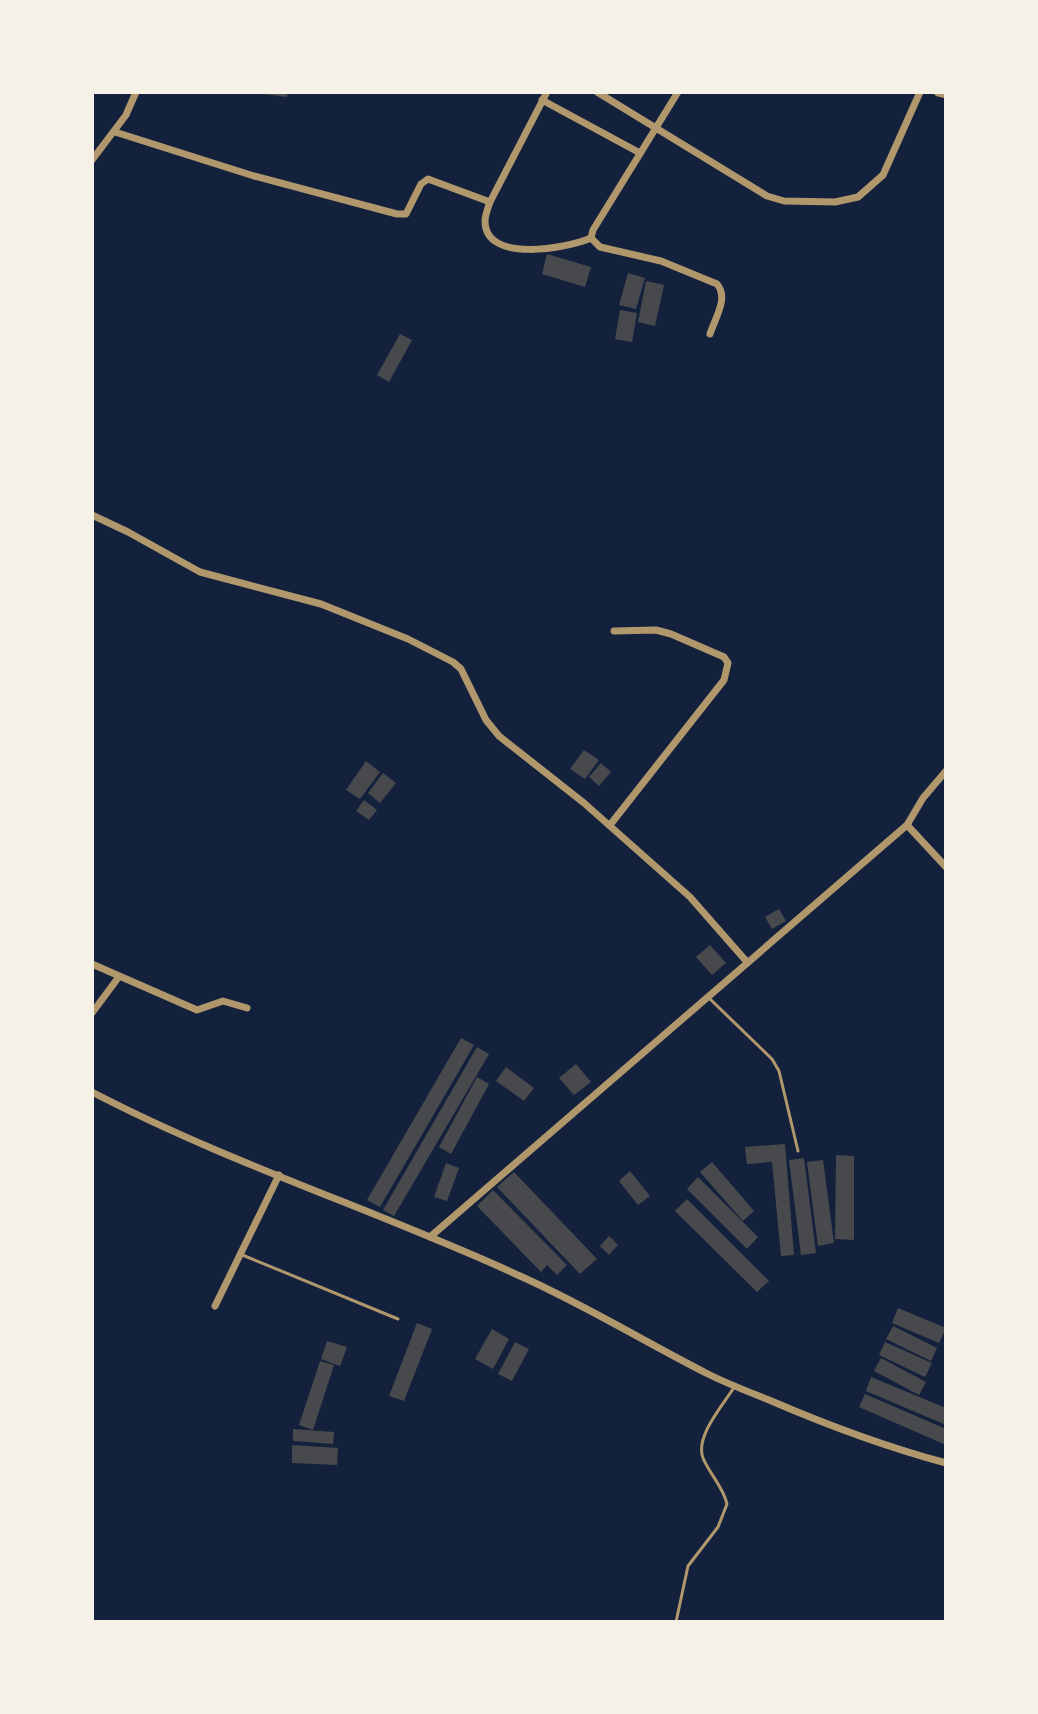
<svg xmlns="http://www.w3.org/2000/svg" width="1038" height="1714" viewBox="0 0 1038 1714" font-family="Mulish,sans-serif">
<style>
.building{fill:#48494c}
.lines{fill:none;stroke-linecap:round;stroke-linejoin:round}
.service{stroke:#b1986c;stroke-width:3}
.minor{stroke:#b1986c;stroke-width:7}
.tertiary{stroke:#b1986c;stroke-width:9}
</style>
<rect width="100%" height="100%" fill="#14213d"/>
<!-- building -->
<g class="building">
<path d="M 264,92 L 288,92 L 287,97 L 264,94 Z"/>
<path d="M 547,254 L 591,267 L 585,287 L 542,274 Z"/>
<path d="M 628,273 L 645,278 L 636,309 L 619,305 Z"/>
<path d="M 646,281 L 664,285 L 655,326 L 638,322 Z"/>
<path d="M 620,310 L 637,313 L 632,342 L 615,339 Z"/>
<path d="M 400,334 L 412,340 L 389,382 L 377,375 Z"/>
<path d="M 584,750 L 599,760 L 585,779 L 570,769 Z"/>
<path d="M 366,761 L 380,772 L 360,799 L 346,790 Z"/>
<path d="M 601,763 L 611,772 L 599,786 L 589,777 Z"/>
<path d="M 383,773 L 396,783 L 380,803 L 368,793 Z"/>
<path d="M 364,800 L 377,810 L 369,820 L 356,811 Z"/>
<path d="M 779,909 L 786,921 L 772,929 L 765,917 Z"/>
<path d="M 710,945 L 726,963 L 712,975 L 696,957 Z"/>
<path d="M 461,1038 L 474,1045 L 380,1207 L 367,1200 Z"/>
<path d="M 477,1047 L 489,1054 L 394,1216 L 383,1210 Z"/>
<path d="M 576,1064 L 591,1082 L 574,1095 L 559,1078 Z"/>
<path d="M 506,1067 L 534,1088 L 524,1101 L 496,1081 Z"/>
<path d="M 477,1077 L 489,1084 L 451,1154 L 439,1147 Z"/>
<path d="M 785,1144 L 794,1255 L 781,1256 L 772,1162 L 747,1164 L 745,1147 Z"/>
<path d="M 836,1155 L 854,1156 L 854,1240 L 835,1239 Z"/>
<path d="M 804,1158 L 816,1253 L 801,1255 L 789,1160 Z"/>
<path d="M 823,1160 L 834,1243 L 818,1246 L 807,1162 Z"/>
<path d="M 712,1162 L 754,1211 L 743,1221 L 700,1172 Z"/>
<path d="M 446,1163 L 459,1168 L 447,1201 L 434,1197 Z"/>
<path d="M 630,1171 L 650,1196 L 638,1205 L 619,1181 Z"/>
<path d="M 514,1172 L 597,1259 L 580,1274 L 497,1187 Z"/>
<path d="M 698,1177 L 758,1237 L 747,1249 L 687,1189 Z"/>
<path d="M 493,1190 L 567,1265 L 557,1275 L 547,1265 L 541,1272 L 477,1206 Z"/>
<path d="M 687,1199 L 769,1281 L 757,1292 L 675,1211 Z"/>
<path d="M 609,1236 L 618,1245 L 609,1255 L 600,1246 Z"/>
<path d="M 898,1308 L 946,1328 L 939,1343 L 892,1323 Z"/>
<path d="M 417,1323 L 432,1329 L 404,1401 L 389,1396 Z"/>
<path d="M 893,1326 L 937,1348 L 931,1361 L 886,1339 Z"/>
<path d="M 492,1329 L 509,1339 L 493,1369 L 475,1359 Z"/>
<path d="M 327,1341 L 347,1347 L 340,1366 L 321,1359 Z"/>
<path d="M 515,1342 L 529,1349 L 512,1381 L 498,1374 Z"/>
<path d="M 885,1342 L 932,1363 L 925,1377 L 879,1355 Z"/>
<path d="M 881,1358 L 926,1382 L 919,1395 L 874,1371 Z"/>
<path d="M 320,1361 L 334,1365 L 313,1430 L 299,1425 Z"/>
<path d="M 871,1377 L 946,1408 L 946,1425 L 866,1391 Z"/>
<path d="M 865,1394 L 946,1429 L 946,1445 L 859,1407 Z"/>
<path d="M 293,1429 L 334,1432 L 333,1444 L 293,1441 Z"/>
<path d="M 292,1445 L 338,1448 L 337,1465 L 292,1463 Z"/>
</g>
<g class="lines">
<!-- service -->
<g class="service">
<path d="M 710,999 L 772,1059 L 779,1071 L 798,1151"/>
<path d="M 240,1254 L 398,1319"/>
<path d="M 676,1622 L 688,1566 L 718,1527 L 727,1504 C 723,1486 710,1475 703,1458 C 695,1437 722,1406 733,1389"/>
</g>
<!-- minor -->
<g class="minor">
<path d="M 547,92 L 490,202 C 488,208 485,215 485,221 C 485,264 568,248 591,238"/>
<path d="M 597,92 L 767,196 L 784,201 L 835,202 L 858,197 L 883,175 L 920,92"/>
<path d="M 678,92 L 593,230 L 591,238 L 600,247 L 661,261 L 717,284 C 729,298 715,318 710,334"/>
<path d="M 542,100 L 640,153"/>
<path d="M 115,132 L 254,176 L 397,214 L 406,214 L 421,184 L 428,179 L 490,202"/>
<path d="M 92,160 L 126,115 L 136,92"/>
<path d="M 92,515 L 128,532 L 200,572 L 321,604 L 408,639 L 453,662 L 461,669 L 486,720 L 499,736 L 584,803 L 690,897 L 747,962"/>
<path d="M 610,825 L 724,680 L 728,663 L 724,657 L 671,634 L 656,630 L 614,631"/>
<path d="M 907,825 L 946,867"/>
<path d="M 92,964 L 197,1010 L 223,1001 L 247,1008"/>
<path d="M 92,1013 L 118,978"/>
<path d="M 92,1092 C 230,1164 379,1211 520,1276 C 585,1305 645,1342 708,1374 C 728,1384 749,1392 769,1400 C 827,1425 886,1447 946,1463"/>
<path d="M 430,1237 L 907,825 L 923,798 L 946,771"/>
<path d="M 215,1306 L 279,1175"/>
</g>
<!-- tertiary -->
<path class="tertiary" d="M 938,92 L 946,94"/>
</g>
<!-- border -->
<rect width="1038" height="1714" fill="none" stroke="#f6f1e7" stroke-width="188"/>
</svg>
